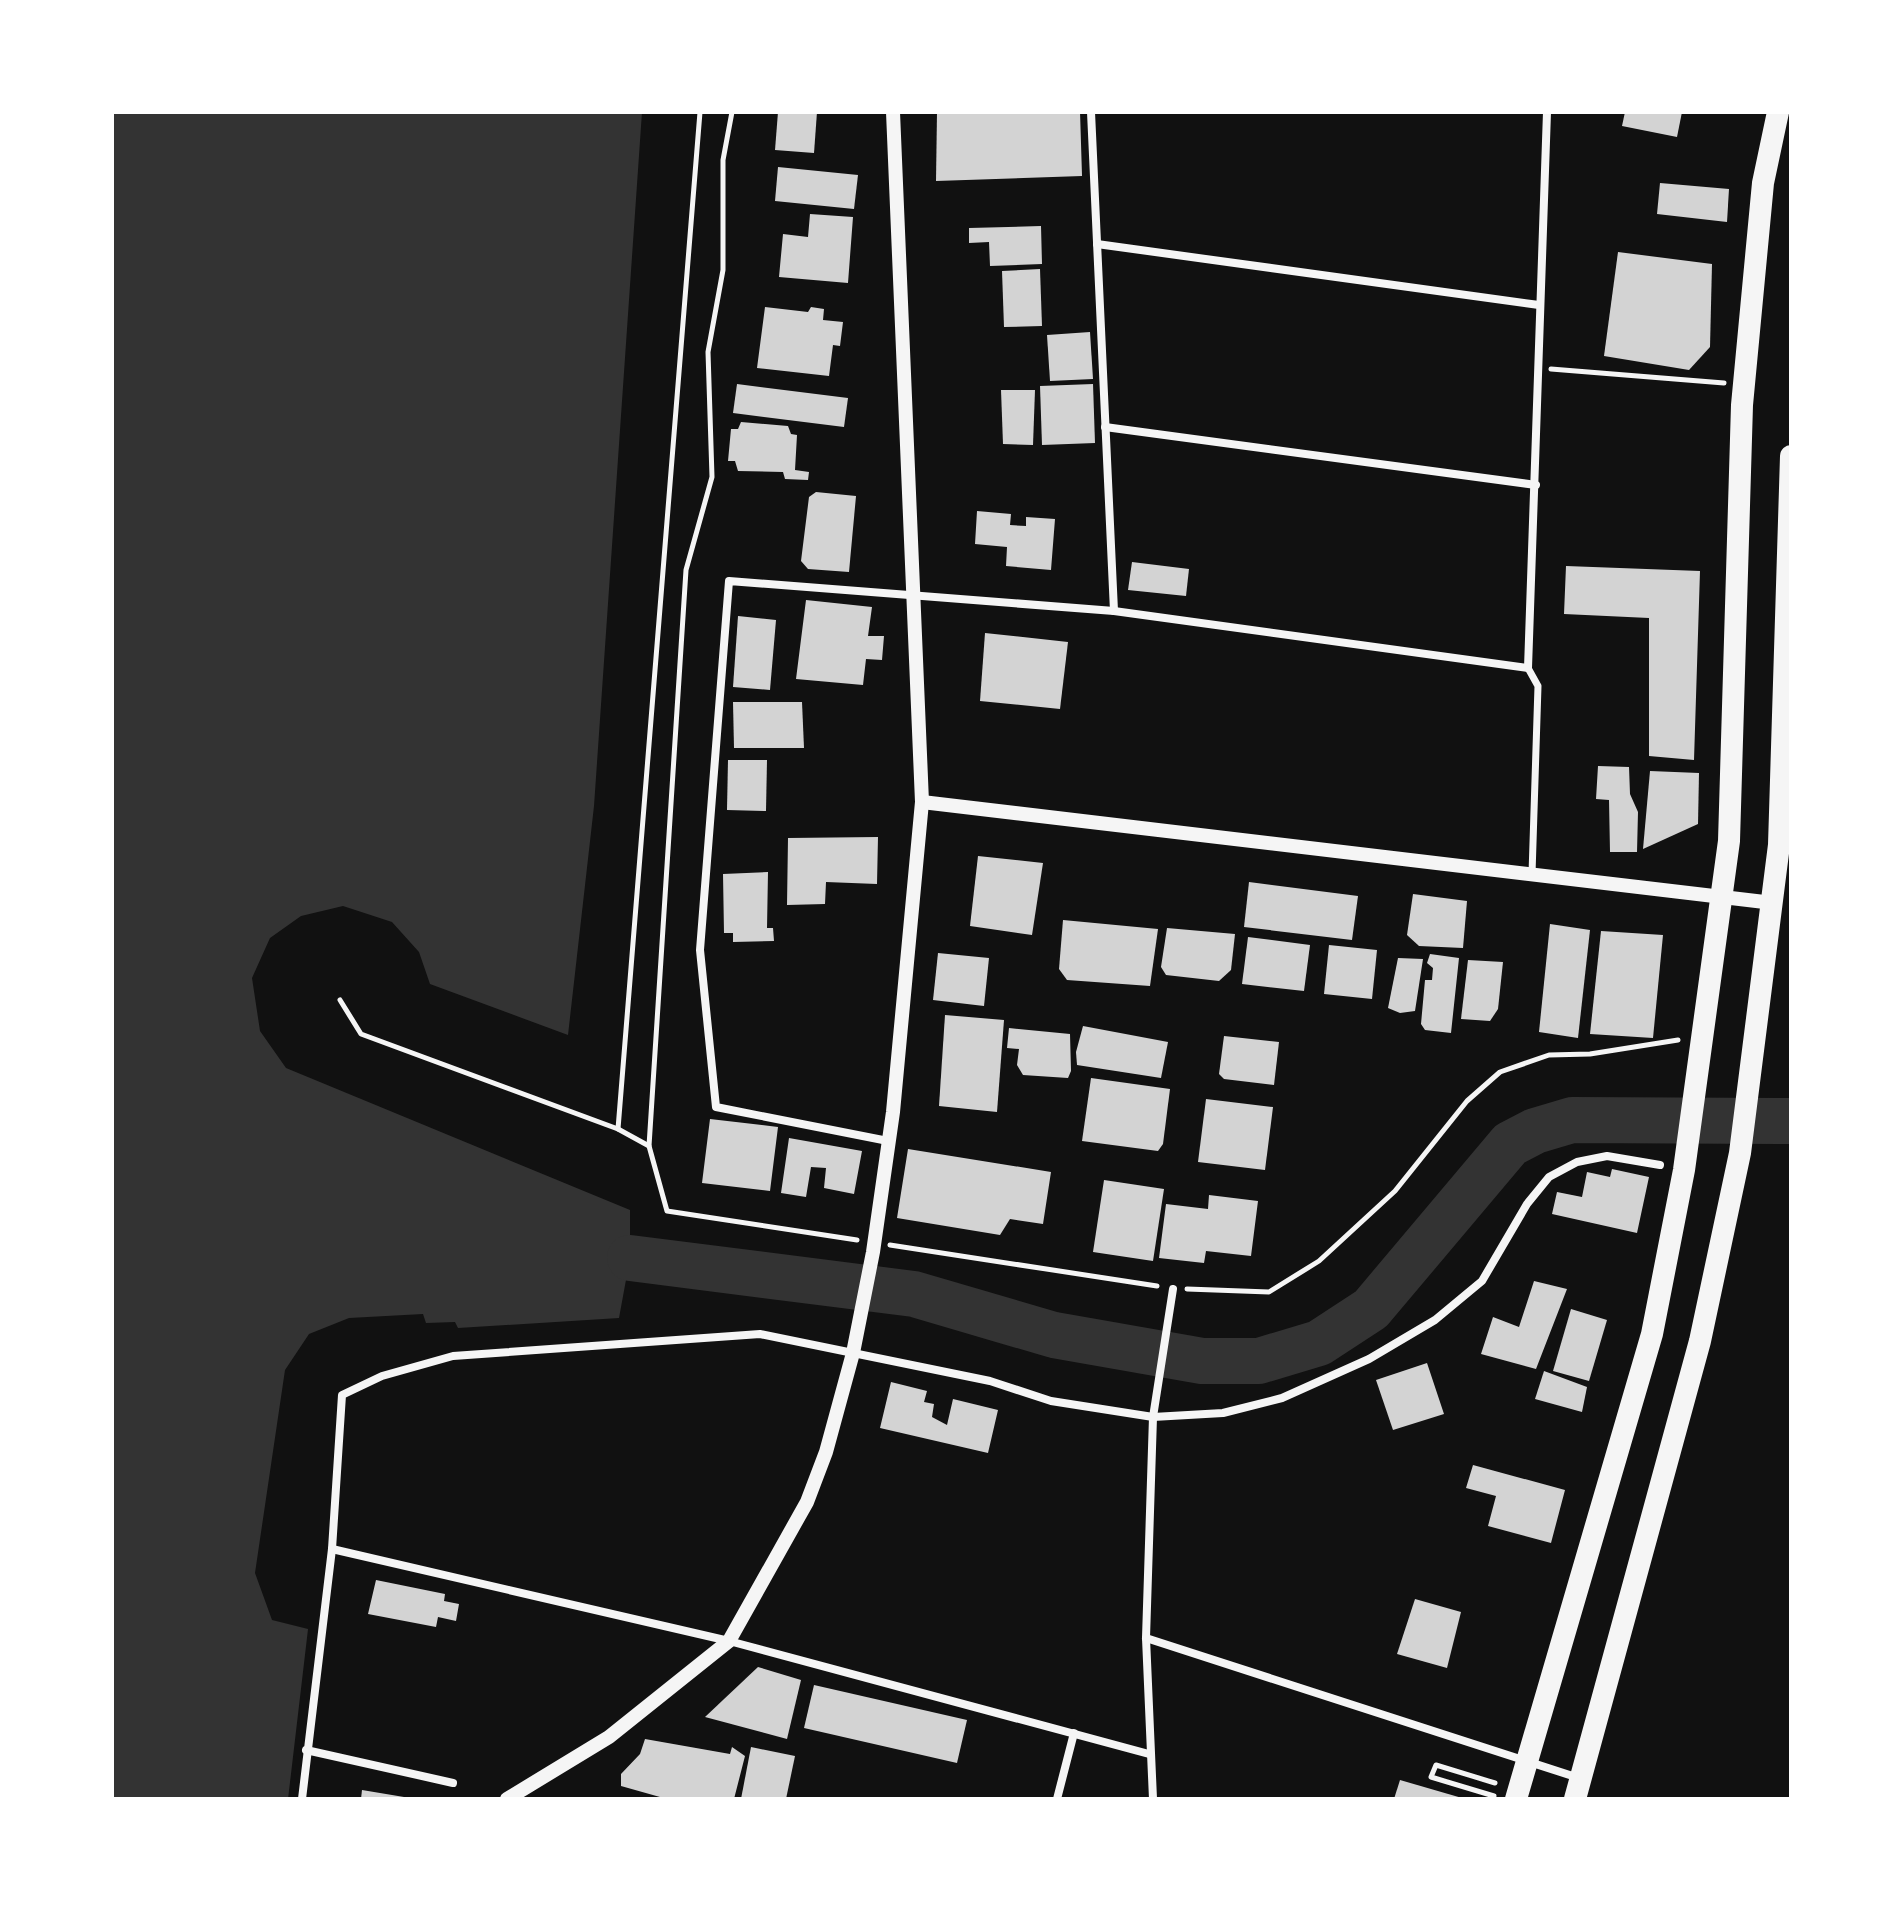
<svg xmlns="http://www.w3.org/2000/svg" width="1903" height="1911" viewBox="0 0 1903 1911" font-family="Bitter,serif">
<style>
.water{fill:#333}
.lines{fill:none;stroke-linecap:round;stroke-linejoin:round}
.river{stroke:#333;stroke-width:46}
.building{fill:#d3d3d3}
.path{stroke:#f5f5f5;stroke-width:5}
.pedestrian{stroke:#f5f5f5;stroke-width:7}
.minor{stroke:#f5f5f5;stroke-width:8}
.tertiary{stroke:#f5f5f5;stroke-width:14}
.trunk{stroke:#f5f5f5;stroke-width:22}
</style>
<rect width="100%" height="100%" fill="#111"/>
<!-- water -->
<path class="water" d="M 112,112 L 642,112 L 594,806 L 568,1035 L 430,984 L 419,952 L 392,922 L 343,906 L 301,916 L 270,938 L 252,978 L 260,1031 L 286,1068 L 630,1210 L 630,1258 L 619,1318 L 458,1328 L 455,1322 L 426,1323 L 423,1314 L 349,1318 L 309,1334 L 285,1370 L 255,1573 L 272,1620 L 308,1629 L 288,1799 L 112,1799 Z"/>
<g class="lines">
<!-- river -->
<path class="river" d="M 630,1258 L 914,1294 L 1054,1335 L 1202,1361 L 1259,1361 L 1319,1343 L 1371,1309 L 1510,1144 L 1535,1131 L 1572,1120 L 1791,1121"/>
</g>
<!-- building -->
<g class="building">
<path d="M 778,112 L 817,112 L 814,153 L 775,150 Z"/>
<path d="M 937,112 L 1080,112 L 1082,176 L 936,181 Z"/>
<path d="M 1625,112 L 1682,112 L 1677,137 L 1622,126 Z"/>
<path d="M 778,167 L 858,175 L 854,209 L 775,201 Z"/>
<path d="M 1660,183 L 1729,189 L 1727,222 L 1657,214 Z"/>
<path d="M 810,214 L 853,217 L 848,283 L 779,277 L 783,234 L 808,237 Z"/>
<path d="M 1041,226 L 1042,264 L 990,266 L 989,242 L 969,243 L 969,228 Z"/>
<path d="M 1618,252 L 1712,264 L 1710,347 L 1689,370 L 1604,356 Z"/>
<path d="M 1040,269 L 1042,326 L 1004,327 L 1002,271 Z"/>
<path d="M 765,307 L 808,312 L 811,307 L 824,309 L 823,320 L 843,322 L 840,346 L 833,345 L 829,376 L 757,368 Z"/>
<path d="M 1090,332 L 1093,379 L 1050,381 L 1047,335 Z"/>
<path d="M 737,384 L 848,398 L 844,427 L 733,413 Z"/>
<path d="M 1093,384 L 1095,443 L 1042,445 L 1040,386 Z"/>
<path d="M 1001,390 L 1035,390 L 1033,445 L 1003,444 Z"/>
<path d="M 741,422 L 788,426 L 791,434 L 797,435 L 795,470 L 809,472 L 808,480 L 785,479 L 783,472 L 738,471 L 735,461 L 728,461 L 731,429 L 738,429 Z"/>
<path d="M 816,492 L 856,496 L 849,572 L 808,569 L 801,561 L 809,497 Z"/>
<path d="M 977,511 L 1011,514 L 1010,525 L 1026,526 L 1026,517 L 1055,519 L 1051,570 L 1006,566 L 1007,547 L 975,544 Z"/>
<path d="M 1132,562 L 1189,569 L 1186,596 L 1128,590 Z"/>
<path d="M 1566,566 L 1700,571 L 1694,760 L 1649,756 L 1649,618 L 1564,614 Z"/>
<path d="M 806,600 L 872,607 L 868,636 L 884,636 L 882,660 L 866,659 L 863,685 L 796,679 Z"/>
<path d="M 738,616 L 776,620 L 770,690 L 733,687 Z"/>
<path d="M 985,633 L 1068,642 L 1060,709 L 980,701 Z"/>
<path d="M 733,702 L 802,702 L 804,748 L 734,748 Z"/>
<path d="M 728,760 L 767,760 L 766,811 L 727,810 Z"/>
<path d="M 1598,766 L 1629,767 L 1630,794 L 1638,812 L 1637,852 L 1610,852 L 1609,800 L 1596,799 Z"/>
<path d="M 1650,771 L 1699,773 L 1698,824 L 1643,849 Z"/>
<path d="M 878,837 L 877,884 L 826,882 L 825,904 L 787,905 L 788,838 Z"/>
<path d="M 978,856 L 1043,863 L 1032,935 L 970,926 Z"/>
<path d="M 768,872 L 767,928 L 773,928 L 774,941 L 733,942 L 733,933 L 724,933 L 723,874 Z"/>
<path d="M 1249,882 L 1358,896 L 1352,940 L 1244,927 Z"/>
<path d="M 1413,894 L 1467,901 L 1463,948 L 1419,946 L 1407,935 Z"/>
<path d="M 1063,920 L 1158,929 L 1150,986 L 1067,980 L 1059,969 Z"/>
<path d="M 1550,924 L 1590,930 L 1578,1038 L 1539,1032 Z"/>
<path d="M 1167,928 L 1235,934 L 1231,970 L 1219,981 L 1166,975 L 1161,967 Z"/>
<path d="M 1601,931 L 1663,935 L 1653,1038 L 1590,1034 Z"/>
<path d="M 1248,937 L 1310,945 L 1304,991 L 1242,984 Z"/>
<path d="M 1329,945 L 1377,950 L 1372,999 L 1324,994 Z"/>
<path d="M 938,953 L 989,958 L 984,1006 L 933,1000 Z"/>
<path d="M 1430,954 L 1459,958 L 1451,1033 L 1425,1030 L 1421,1024 L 1425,980 L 1432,980 L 1433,968 L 1427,963 Z"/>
<path d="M 1398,958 L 1423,959 L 1415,1011 L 1400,1013 L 1388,1008 Z"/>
<path d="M 1468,960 L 1503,962 L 1498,1009 L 1490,1021 L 1461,1019 Z"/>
<path d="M 945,1015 L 1004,1020 L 997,1112 L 939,1106 Z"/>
<path d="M 1083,1026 L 1168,1042 L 1161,1078 L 1077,1065 L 1076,1052 Z"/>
<path d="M 1009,1028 L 1070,1034 L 1071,1071 L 1068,1078 L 1023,1075 L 1017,1065 L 1019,1049 L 1007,1048 Z"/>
<path d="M 1224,1036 L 1279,1042 L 1274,1085 L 1224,1079 L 1219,1074 Z"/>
<path d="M 1091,1078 L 1170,1089 L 1163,1144 L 1158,1151 L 1082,1141 Z"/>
<path d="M 1206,1099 L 1273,1107 L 1265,1170 L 1198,1162 Z"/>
<path d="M 710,1119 L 778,1127 L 770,1191 L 702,1183 Z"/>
<path d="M 789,1138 L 862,1151 L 854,1194 L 824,1188 L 826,1168 L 811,1167 L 806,1197 L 781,1193 Z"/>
<path d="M 908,1149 L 1051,1172 L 1043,1224 L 1010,1219 L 1000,1235 L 897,1218 Z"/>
<path d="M 1612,1169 L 1649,1177 L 1637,1233 L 1552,1214 L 1557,1192 L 1582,1197 L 1587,1172 L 1610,1177 Z"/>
<path d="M 1104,1180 L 1164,1189 L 1153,1261 L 1093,1252 Z"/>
<path d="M 1209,1195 L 1258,1201 L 1251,1256 L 1206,1251 L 1204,1263 L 1159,1258 L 1166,1204 L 1208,1209 Z"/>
<path d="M 1534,1281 L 1567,1289 L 1536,1369 L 1481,1354 L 1493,1317 L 1519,1327 Z"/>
<path d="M 1571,1309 L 1607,1320 L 1589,1381 L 1553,1371 Z"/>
<path d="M 1427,1363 L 1444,1414 L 1393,1430 L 1376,1380 Z"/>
<path d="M 1544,1371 L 1587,1387 L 1582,1412 L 1535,1399 Z"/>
<path d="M 891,1382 L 927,1391 L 924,1402 L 934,1404 L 932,1417 L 947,1425 L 953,1399 L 998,1410 L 988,1453 L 880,1428 Z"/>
<path d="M 1473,1465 L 1565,1490 L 1551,1543 L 1488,1526 L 1496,1496 L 1466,1488 Z"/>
<path d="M 376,1580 L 445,1594 L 444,1601 L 459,1604 L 456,1621 L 438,1617 L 436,1627 L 368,1614 Z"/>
<path d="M 1415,1599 L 1461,1612 L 1447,1668 L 1397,1654 Z"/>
<path d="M 758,1667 L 801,1680 L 787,1739 L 705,1717 Z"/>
<path d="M 814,1685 L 967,1720 L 957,1763 L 804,1728 Z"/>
<path d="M 645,1739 L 730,1754 L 732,1747 L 745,1756 L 734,1799 L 667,1799 L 621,1786 L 621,1774 L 640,1754 Z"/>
<path d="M 751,1747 L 795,1756 L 786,1799 L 741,1799 Z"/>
<path d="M 1400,1780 L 1462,1798 L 1462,1799 L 1394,1799 Z"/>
<path d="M 362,1790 L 404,1797 L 404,1799 L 361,1799 Z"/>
</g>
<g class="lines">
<!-- path -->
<g class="path">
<path d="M 1551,369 L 1724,383"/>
<path d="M 340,1000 L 361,1034 L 618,1129 L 700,112"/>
<path d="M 618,1129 L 649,1146 L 667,1211 L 857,1240"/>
<path d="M 649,1146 L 686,570 L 712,477 L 708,352 L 723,270 L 723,160 L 732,112"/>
<path d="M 890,1245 L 1157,1286"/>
<path d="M 1187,1289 L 1269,1292 L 1319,1261 L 1395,1191 L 1467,1101 L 1500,1072 L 1549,1055 L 1590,1054 L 1678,1040"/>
<path d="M 1494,1796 L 1431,1777 L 1436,1765 L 1495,1783"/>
</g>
<!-- pedestrian -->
<path class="pedestrian" d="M 1528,668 L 1538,686 L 1532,874"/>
<!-- minor -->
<g class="minor">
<path d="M 1091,112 L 1114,611"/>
<path d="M 1097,244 L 1539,305"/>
<path d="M 1105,427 L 1536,485"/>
<path d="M 888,1141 L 716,1107 L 700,950 L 729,581 L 1114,611 L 1528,668 L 1547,112"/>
<path d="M 332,1549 L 729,1641 L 1149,1754"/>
<path d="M 1146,1638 L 1579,1778"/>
<path d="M 306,1750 L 453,1783"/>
<path d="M 302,1799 L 332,1549 L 342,1395 L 382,1376 L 453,1356 L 760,1334 L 990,1381 L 1051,1401 L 1153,1417 L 1223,1413 L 1282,1398 L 1369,1359 L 1435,1320 L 1482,1281 L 1527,1204 L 1549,1177 L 1577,1162 L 1607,1156 L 1660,1165"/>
<path d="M 1057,1799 L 1074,1733"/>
<path d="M 1153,1799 L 1146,1638 L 1153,1417 L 1173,1289"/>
</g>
<!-- tertiary -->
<g class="tertiary">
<path d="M 922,802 L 1773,903"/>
<path d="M 507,1799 L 609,1737 L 729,1641 L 807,1502 L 826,1452 L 853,1353 L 873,1252 L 893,1112 L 922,802 L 893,112"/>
</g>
<!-- trunk -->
<g class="trunk">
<path d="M 1516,1799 L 1652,1334 L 1684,1170 L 1729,841 L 1742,405 L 1763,183 L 1778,112"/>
<path d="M 1575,1799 L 1700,1341 L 1740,1153 L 1779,845 L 1791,456"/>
</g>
</g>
<!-- border -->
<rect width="1903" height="1911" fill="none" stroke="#ffffff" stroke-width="228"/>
</svg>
